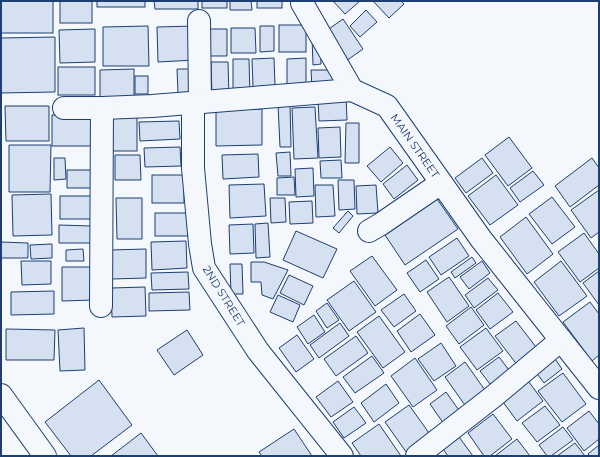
<svg xmlns="http://www.w3.org/2000/svg" width="600" height="457" viewBox="0 0 600 457" font-family="Montserrat,sans-serif">
<style>
.building{fill:#d5e0f0;stroke:#1d3f73}
.lines{fill:none;stroke-linecap:round;stroke-linejoin:round}
.minor-casing{stroke:#1d3f73;stroke-width:24}
.minor{stroke:#f4f7fb;stroke-width:22}
.labels{text-anchor:middle;stroke-width:3;stroke-linejoin:round;paint-order:stroke}
.street-label{font-size:11px;fill:#1d3f73;stroke:#f4f7fb}
</style>
<rect width="100%" height="100%" fill="#f4f7fb"/>
<!-- building -->
<g class="building">
<rect x="1" y="1" width="52" height="32"/>
<rect x="60" y="1" width="32" height="22"/>
<rect x="97" y="1" width="48" height="6"/>
<path d="M 154,1 L 198,1 L 198,9 L 155,9 Z"/>
<rect x="202" y="1" width="25" height="7"/>
<path d="M 230,1 L 251,1 L 252,10 L 230,10 Z"/>
<rect x="257" y="1" width="25" height="7"/>
<path d="M 333,1 L 360,1 L 345,14 Z"/>
<path d="M 373,1 L 401,1 L 404,4 L 389,18 Z"/>
<path d="M 366,10 L 377,22 L 360,37 L 350,26 Z"/>
<path d="M 343,19 L 363,49 L 346,61 L 326,31 Z"/>
<rect x="279" y="25" width="27" height="27"/>
<path d="M 148,26 L 149,66 L 103,66 L 103,27 Z"/>
<path d="M 194,26 L 195,60 L 158,62 L 157,27 Z"/>
<path d="M 260,26 L 274,26 L 274,51 L 260,52 Z"/>
<path d="M 231,28 L 255,28 L 256,53 L 231,53 Z"/>
<path d="M 95,29 L 95,62 L 60,63 L 59,30 Z"/>
<path d="M 202,29 L 227,29 L 227,56 L 203,56 Z"/>
<path d="M 55,37 L 55,92 L 1,93 L 1,38 Z"/>
<path d="M 312,37 L 320,37 L 321,64 L 313,65 Z"/>
<path d="M 274,58 L 275,86 L 253,87 L 252,59 Z"/>
<path d="M 306,58 L 306,85 L 287,85 L 287,59 Z"/>
<path d="M 233,59 L 249,59 L 250,95 L 233,95 Z"/>
<path d="M 211,62 L 228,62 L 229,96 L 212,96 Z"/>
<rect x="58" y="67" width="37" height="28"/>
<path d="M 134,69 L 134,101 L 100,101 L 100,70 Z"/>
<path d="M 177,69 L 197,69 L 197,93 L 178,93 Z"/>
<path d="M 311,70 L 335,70 L 335,87 L 312,88 Z"/>
<rect x="135" y="76" width="13" height="18"/>
<path d="M 346,97 L 347,120 L 319,121 L 318,99 Z"/>
<path d="M 278,104 L 290,104 L 291,147 L 280,147 Z"/>
<path d="M 5,106 L 49,106 L 49,141 L 6,141 Z"/>
<path d="M 315,107 L 318,158 L 294,159 L 292,108 Z"/>
<path d="M 262,109 L 262,145 L 216,146 L 216,110 Z"/>
<rect x="52" y="115" width="44" height="31"/>
<rect x="112" y="115" width="25" height="36"/>
<path d="M 179,121 L 180,139 L 140,141 L 139,122 Z"/>
<path d="M 346,123 L 359,123 L 359,163 L 345,163 Z"/>
<path d="M 340,127 L 341,157 L 319,158 L 318,128 Z"/>
<path d="M 509,137 L 532,168 L 508,186 L 485,155 Z"/>
<path d="M 9,145 L 51,145 L 50,192 L 9,192 Z"/>
<path d="M 180,147 L 181,166 L 145,167 L 144,148 Z"/>
<path d="M 390,147 L 403,163 L 381,182 L 367,166 Z"/>
<path d="M 290,152 L 291,176 L 278,176 L 276,153 Z"/>
<path d="M 258,154 L 259,177 L 223,179 L 222,155 Z"/>
<path d="M 115,155 L 140,155 L 141,180 L 115,180 Z"/>
<path d="M 54,158 L 65,158 L 66,179 L 54,180 Z"/>
<path d="M 482,158 L 493,173 L 466,193 L 455,178 Z"/>
<path d="M 592,158 L 599,168 L 599,185 L 570,207 L 555,186 Z"/>
<path d="M 341,160 L 342,178 L 321,178 L 320,161 Z"/>
<path d="M 407,165 L 418,180 L 394,199 L 383,184 Z"/>
<path d="M 313,168 L 314,196 L 296,197 L 295,169 Z"/>
<path d="M 67,170 L 95,170 L 96,188 L 67,188 Z"/>
<path d="M 533,171 L 544,185 L 520,202 L 510,188 Z"/>
<rect x="152" y="175" width="32" height="28"/>
<path d="M 496,175 L 518,205 L 490,225 L 468,196 Z"/>
<path d="M 294,177 L 295,195 L 277,195 L 277,178 Z"/>
<path d="M 338,180 L 354,180 L 355,209 L 339,210 Z"/>
<path d="M 264,184 L 266,216 L 230,218 L 229,185 Z"/>
<path d="M 315,185 L 333,185 L 335,216 L 316,217 Z"/>
<path d="M 376,185 L 378,213 L 357,214 L 356,186 Z"/>
<path d="M 599,190 L 599,232 L 591,238 L 571,210 Z"/>
<path d="M 51,194 L 52,235 L 13,236 L 12,195 Z"/>
<rect x="60" y="196" width="32" height="23"/>
<path d="M 552,197 L 575,227 L 552,244 L 529,214 Z"/>
<path d="M 116,198 L 142,198 L 142,239 L 117,239 Z"/>
<path d="M 270,198 L 285,198 L 286,222 L 271,223 Z"/>
<path d="M 437,199 L 458,229 L 405,265 L 385,235 Z"/>
<path d="M 312,201 L 313,223 L 290,224 L 289,202 Z"/>
<path d="M 348,211 L 353,216 L 339,233 L 333,228 Z"/>
<rect x="155" y="213" width="33" height="23"/>
<path d="M 526,217 L 553,254 L 527,274 L 500,237 Z"/>
<path d="M 268,223 L 270,257 L 256,258 L 255,224 Z"/>
<path d="M 253,224 L 254,253 L 230,254 L 229,225 Z"/>
<path d="M 59,225 L 91,226 L 92,243 L 59,243 Z"/>
<path d="M 296,231 L 337,249 L 323,278 L 283,260 Z"/>
<path d="M 584,233 L 599,254 L 599,268 L 580,282 L 558,252 Z"/>
<path d="M 457,238 L 469,256 L 441,275 L 429,257 Z"/>
<path d="M 186,241 L 187,268 L 152,270 L 151,242 Z"/>
<path d="M 1,242 L 28,243 L 28,258 L 1,258 Z"/>
<path d="M 52,244 L 52,258 L 31,259 L 30,245 Z"/>
<path d="M 83,249 L 84,261 L 66,261 L 66,250 Z"/>
<path d="M 146,249 L 146,278 L 112,279 L 110,250 Z"/>
<path d="M 372,256 L 397,290 L 375,306 L 350,271 Z"/>
<path d="M 472,257 L 476,263 L 455,278 L 451,272 Z"/>
<path d="M 426,260 L 439,279 L 420,292 L 407,273 Z"/>
<path d="M 21,261 L 51,261 L 51,284 L 22,285 Z"/>
<path d="M 482,261 L 490,273 L 469,289 L 460,277 Z"/>
<path d="M 561,261 L 587,296 L 559,316 L 534,282 Z"/>
<path d="M 251,262 L 264,262 L 288,270 L 273,299 L 262,295 L 261,282 L 251,282 Z"/>
<path d="M 230,264 L 242,264 L 243,294 L 231,294 Z"/>
<path d="M 62,267 L 93,267 L 94,300 L 62,301 Z"/>
<path d="M 599,271 L 599,305 L 583,283 Z"/>
<path d="M 188,272 L 189,289 L 152,290 L 151,273 Z"/>
<path d="M 289,275 L 313,286 L 304,305 L 280,293 Z"/>
<path d="M 449,277 L 469,306 L 447,322 L 427,292 Z"/>
<path d="M 488,278 L 498,290 L 474,308 L 465,295 Z"/>
<path d="M 354,281 L 376,312 L 349,331 L 327,300 Z"/>
<path d="M 145,287 L 146,316 L 112,317 L 111,288 Z"/>
<path d="M 54,291 L 54,314 L 11,315 L 11,292 Z"/>
<path d="M 189,292 L 190,310 L 149,311 L 149,293 Z"/>
<path d="M 498,293 L 513,312 L 490,329 L 476,310 Z"/>
<path d="M 404,294 L 416,311 L 394,327 L 381,310 Z"/>
<path d="M 278,295 L 300,305 L 293,322 L 270,312 Z"/>
<path d="M 590,302 L 599,314 L 599,355 L 592,361 L 563,322 Z"/>
<path d="M 327,303 L 339,320 L 327,328 L 316,311 Z"/>
<path d="M 471,307 L 484,325 L 459,344 L 446,326 Z"/>
<path d="M 420,314 L 435,335 L 411,352 L 397,331 Z"/>
<path d="M 314,315 L 325,332 L 308,344 L 297,327 Z"/>
<path d="M 379,316 L 405,352 L 383,368 L 357,332 Z"/>
<path d="M 516,321 L 539,351 L 518,366 L 495,336 Z"/>
<path d="M 340,323 L 349,336 L 319,358 L 310,345 Z"/>
<path d="M 84,328 L 85,370 L 60,371 L 58,330 Z"/>
<path d="M 486,328 L 503,351 L 477,370 L 460,347 Z"/>
<path d="M 6,329 L 55,330 L 54,360 L 6,360 Z"/>
<path d="M 187,330 L 203,355 L 174,375 L 157,350 Z"/>
<path d="M 297,335 L 314,359 L 296,372 L 279,348 Z"/>
<path d="M 356,336 L 368,353 L 336,376 L 324,359 Z"/>
<path d="M 441,343 L 456,366 L 434,381 L 418,359 Z"/>
<path d="M 551,353 L 562,369 L 544,383 L 532,367 Z"/>
<path d="M 372,356 L 384,373 L 355,393 L 343,377 Z"/>
<path d="M 499,357 L 512,374 L 493,388 L 480,371 Z"/>
<path d="M 415,358 L 437,390 L 413,407 L 391,376 Z"/>
<path d="M 465,362 L 487,393 L 467,408 L 445,377 Z"/>
<path d="M 563,373 L 586,404 L 562,422 L 538,391 Z"/>
<path d="M 526,378 L 543,401 L 517,421 L 500,398 Z"/>
<path d="M 99,380 L 132,425 L 91,456 L 71,456 L 45,422 Z"/>
<path d="M 338,381 L 353,402 L 331,417 L 316,397 Z"/>
<path d="M 386,384 L 399,403 L 374,422 L 361,403 Z"/>
<path d="M 446,392 L 463,416 L 446,427 L 430,404 Z"/>
<path d="M 409,405 L 434,440 L 409,456 L 385,422 Z"/>
<path d="M 545,406 L 560,425 L 537,442 L 522,423 Z"/>
<path d="M 354,407 L 366,423 L 344,438 L 333,422 Z"/>
<path d="M 589,411 L 599,424 L 599,439 L 584,451 L 567,428 Z"/>
<path d="M 493,414 L 512,439 L 490,456 L 484,456 L 468,433 Z"/>
<path d="M 379,424 L 401,456 L 361,456 L 352,443 Z"/>
<path d="M 563,427 L 573,440 L 551,456 L 547,456 L 539,445 Z"/>
<path d="M 294,429 L 312,456 L 262,456 L 259,452 Z"/>
<path d="M 141,433 L 158,456 L 111,456 Z"/>
<path d="M 459,437 L 473,456 L 448,456 L 443,449 Z"/>
<path d="M 517,439 L 530,456 L 495,456 Z"/>
<path d="M 575,443 L 585,456 L 557,456 Z"/>
<path d="M 599,445 L 599,456 L 590,456 L 588,454 Z"/>
</g>
<g class="lines">
<!-- minor casing -->
<g class="minor-casing">
<g id="minor">
<path d="M 302,3 L 352,90"/>
<path d="M 199,21 L 200,102"/>
<path d="M 193,103 L 193,168 L 200,244 L 204,268 L 258,351 L 342,456"/>
<path id="s1" d="M 64,108 L 102,108 L 152,106 L 352,90 L 387,106 L 481,239 L 599,388"/>
<path d="M 369,231 L 381,224 L 441,183"/>
<path d="M 101,306 L 102,108"/>
<path d="M 1,395 L 45,456"/>
<path d="M 417,456 L 494,396 L 561,340"/>
</g>
</g>
<!-- minor -->
<use href="#minor" class="minor"/>
</g>
<g class="labels">
<!-- street labels -->
<g class="street-label">
<text dy="4" stroke="none"><textPath href="#s1" startOffset="376">MAIN STREET</textPath></text>
<text transform="translate(224 296) rotate(58)" y="4">2ND STREET</text>
</g>
</g>
<!-- border -->
<rect width="600" height="457" fill="none" stroke="#1d3f73" stroke-width="4"/>
</svg>
